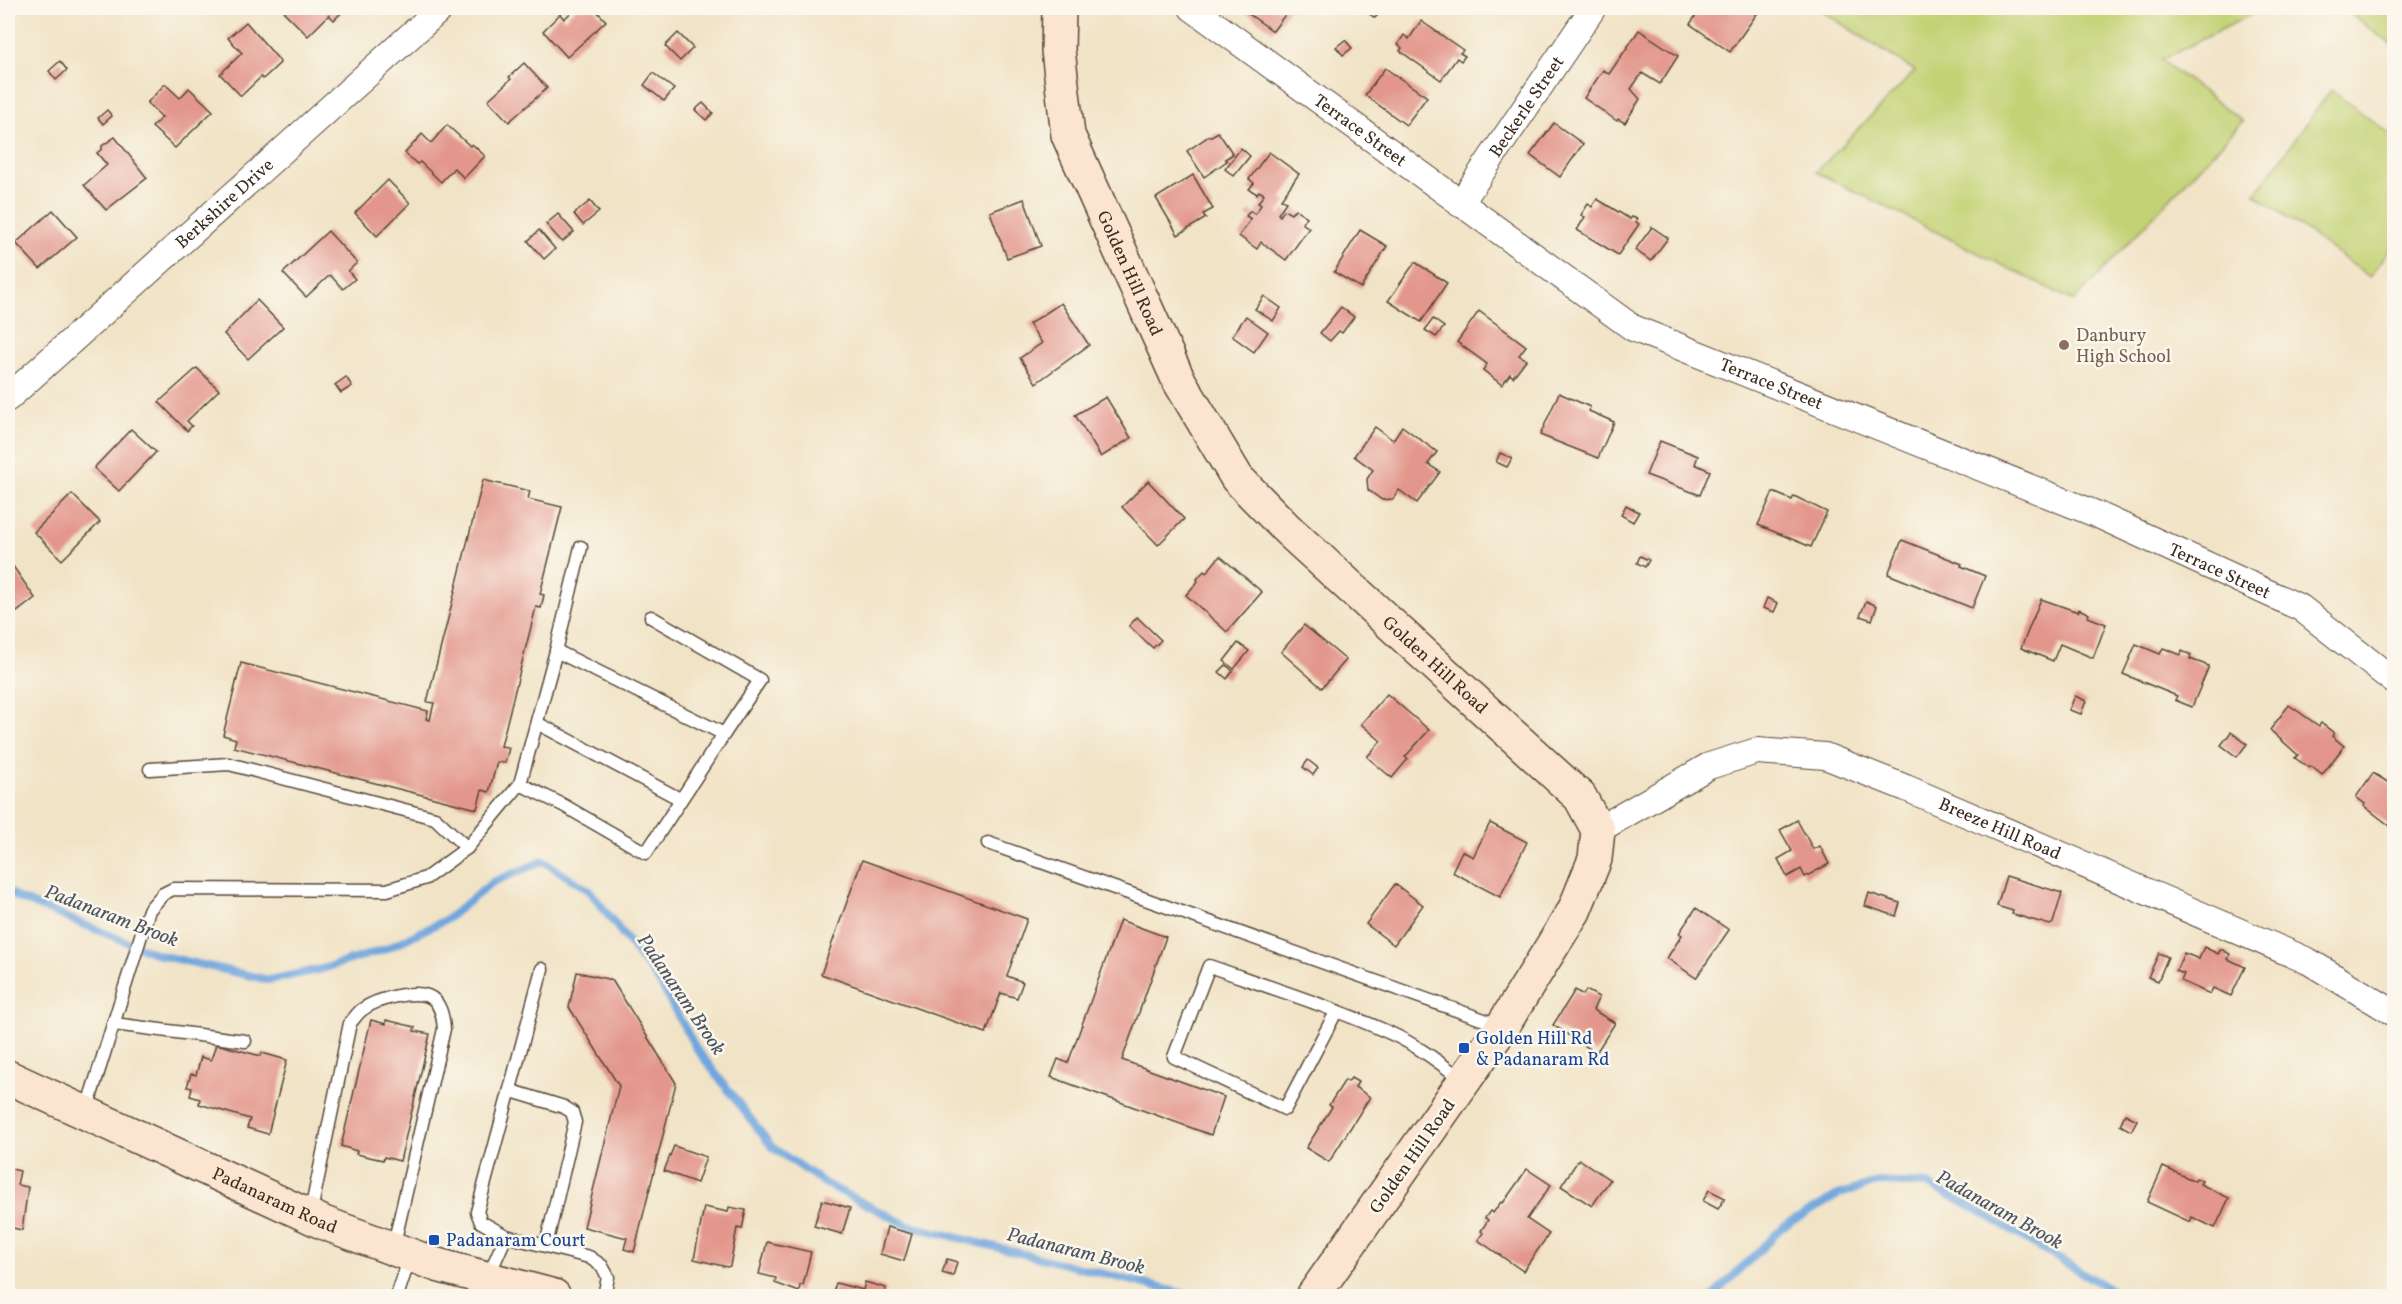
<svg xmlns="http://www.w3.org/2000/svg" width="2402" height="1304" viewBox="0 0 2402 1304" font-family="Vollkorn,serif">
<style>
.green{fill:#c3d274;stroke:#7f7e49;stroke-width:1.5}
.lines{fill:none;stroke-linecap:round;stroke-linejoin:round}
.stream{stroke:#6fa6dd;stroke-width:8}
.building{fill:#e3978c}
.lane-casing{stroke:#564637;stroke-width:15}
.street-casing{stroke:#564637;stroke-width:28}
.secondary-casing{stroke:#564637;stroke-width:36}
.lane{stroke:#fff;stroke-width:12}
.street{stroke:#fff;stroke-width:26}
.secondary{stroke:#fce5d0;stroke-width:33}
.education-dot{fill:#8d6e63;stroke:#fbf7ec;stroke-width:2}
.transit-dot{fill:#1a4fb4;stroke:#fbf7ec;stroke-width:2}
.labels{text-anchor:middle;stroke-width:5;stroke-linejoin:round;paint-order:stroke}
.street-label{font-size:18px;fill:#3b2a1e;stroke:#fbf7ec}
.education-label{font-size:18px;fill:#785e54;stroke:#fbf7ec;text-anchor:start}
.transit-label{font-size:18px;fill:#164399;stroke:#fbf7ec;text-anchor:start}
.water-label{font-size:20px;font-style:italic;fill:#4d5561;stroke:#fbf7ec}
</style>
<rect width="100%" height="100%" fill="#fbf7ec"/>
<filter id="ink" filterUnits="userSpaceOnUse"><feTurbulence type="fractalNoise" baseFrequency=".0167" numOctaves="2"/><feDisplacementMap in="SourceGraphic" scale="12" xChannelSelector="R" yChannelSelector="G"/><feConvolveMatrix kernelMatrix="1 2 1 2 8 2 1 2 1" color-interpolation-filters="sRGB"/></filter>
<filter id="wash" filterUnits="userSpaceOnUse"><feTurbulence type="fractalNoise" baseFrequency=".008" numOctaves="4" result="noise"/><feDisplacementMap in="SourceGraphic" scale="24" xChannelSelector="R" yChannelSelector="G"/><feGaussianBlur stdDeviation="1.35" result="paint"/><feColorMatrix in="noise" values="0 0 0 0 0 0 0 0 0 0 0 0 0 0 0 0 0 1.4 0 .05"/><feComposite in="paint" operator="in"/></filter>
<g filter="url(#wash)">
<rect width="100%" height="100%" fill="#f1e3c6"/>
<!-- green -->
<g class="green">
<path d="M 1817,8 L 2264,8 L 2161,60 L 2243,121 L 2074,301 L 1816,172 L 1915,71 Z"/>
<path d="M 2351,8 L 2394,8 L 2394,47 L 2348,12 Z"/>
<path d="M 2331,90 L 2394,137 L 2394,243 L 2370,277 L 2255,194 Z"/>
</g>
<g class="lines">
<!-- stream -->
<g class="stream">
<path d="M 8,891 L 18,898 L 159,955 L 269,980 L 322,969 L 386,949 L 447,919 L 493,882 L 543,861 L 590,891 L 661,985 L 696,1048 L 772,1147 L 826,1184 L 907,1225 L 1193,1296"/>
<path d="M 1713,1296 L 1784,1226 L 1838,1195 L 1878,1182 L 1927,1184 L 1976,1209 L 2121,1296"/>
</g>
</g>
<g id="blocks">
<!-- building -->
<g class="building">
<path d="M 289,8 L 346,8 L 334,20 L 329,15 L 308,36 L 284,12 Z"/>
<path d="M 576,8 L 594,8 L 606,21 L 567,57 L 543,31 L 560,14 L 564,19 Z"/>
<path d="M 1240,8 L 1290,8 L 1273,31 Z"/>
<path d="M 1366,8 L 1381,8 L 1383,9 L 1375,18 L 1364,10 Z"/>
<path d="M 1701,8 L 1761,8 L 1730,52 L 1690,24 Z"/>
<path d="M 1421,21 L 1463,50 L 1460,53 L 1465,56 L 1461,61 L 1457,58 L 1441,80 L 1400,51 L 1402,48 L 1398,44 L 1404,35 L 1409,39 Z"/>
<path d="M 246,22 L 279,60 L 280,63 L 263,79 L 261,77 L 241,96 L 220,74 L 242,53 L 228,38 Z"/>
<path d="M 1639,30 L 1678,56 L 1660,84 L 1642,73 L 1631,89 L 1640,99 L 1625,123 L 1618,119 L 1617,121 L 1584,98 L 1603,70 L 1609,74 Z"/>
<path d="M 678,33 L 693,48 L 680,61 L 665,46 Z"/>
<path d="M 1345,40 L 1352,48 L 1343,55 L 1336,47 Z"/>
<path d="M 60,61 L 67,70 L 56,80 L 49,71 Z"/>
<path d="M 524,63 L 547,88 L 509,122 L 488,100 L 511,79 L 509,77 Z"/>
<path d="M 1385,68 L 1427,97 L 1406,125 L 1365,95 Z"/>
<path d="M 653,73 L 674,89 L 664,101 L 644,85 Z"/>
<path d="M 165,84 L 180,98 L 189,88 L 213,111 L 175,148 L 152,127 L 162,117 L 147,103 Z"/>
<path d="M 703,103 L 713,113 L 706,120 L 695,110 Z"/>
<path d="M 107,110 L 112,116 L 103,124 L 98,118 Z"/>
<path d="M 1554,123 L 1583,144 L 1560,177 L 1530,155 Z"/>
<path d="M 447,125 L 470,146 L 472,144 L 485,156 L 464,178 L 454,168 L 441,182 L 420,162 L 417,164 L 405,153 L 422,134 L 431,143 Z"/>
<path d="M 1218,132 L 1233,154 L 1225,159 L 1227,161 L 1204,177 L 1187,151 L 1209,136 L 1210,137 Z"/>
<path d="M 115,137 L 147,178 L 106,210 L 84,185 L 107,165 L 97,153 L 102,149 L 102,146 Z"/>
<path d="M 1241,148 L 1250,156 L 1234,176 L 1225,169 Z"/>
<path d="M 1269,152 L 1299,174 L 1281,199 L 1286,202 L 1278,214 L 1280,216 L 1284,210 L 1291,214 L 1295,209 L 1307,217 L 1302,223 L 1309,228 L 1286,260 L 1261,242 L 1257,249 L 1239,236 L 1251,219 L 1246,216 L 1250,211 L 1255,214 L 1261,205 L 1258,203 L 1264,194 L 1259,191 L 1257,194 L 1249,189 L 1254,183 L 1249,179 Z"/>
<path d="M 1193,175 L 1213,209 L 1203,214 L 1206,218 L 1178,235 L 1156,198 Z"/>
<path d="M 388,180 L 410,203 L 377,236 L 355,213 Z"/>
<path d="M 1024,199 L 1041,246 L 1007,258 L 990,212 Z"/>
<path d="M 1597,199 L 1630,219 L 1632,217 L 1637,219 L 1636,222 L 1639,224 L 1618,255 L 1577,230 L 1585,217 L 1581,215 L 1588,204 L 1592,207 Z"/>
<path d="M 590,201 L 599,212 L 583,225 L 574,214 Z"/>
<path d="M 53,210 L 77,237 L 40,269 L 16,243 Z"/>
<path d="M 558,214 L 574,232 L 562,242 L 546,224 Z"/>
<path d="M 1652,227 L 1668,238 L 1651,261 L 1635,250 Z"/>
<path d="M 539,230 L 555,249 L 544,259 L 528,241 Z"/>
<path d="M 1360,230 L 1387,246 L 1361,288 L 1334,272 Z"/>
<path d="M 328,231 L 357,263 L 348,271 L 355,279 L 343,289 L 330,275 L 306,297 L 283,273 Z"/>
<path d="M 1415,262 L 1447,283 L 1421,322 L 1388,301 Z"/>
<path d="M 1264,296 L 1281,308 L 1273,321 L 1255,309 Z"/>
<path d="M 257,300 L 283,327 L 248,359 L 224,334 Z"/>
<path d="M 1061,303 L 1089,345 L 1036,383 L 1020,358 L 1042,343 L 1029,324 Z"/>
<path d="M 1341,307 L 1354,317 L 1342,333 L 1339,331 L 1330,341 L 1320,333 Z"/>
<path d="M 1479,311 L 1526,346 L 1519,355 L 1526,360 L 1513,377 L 1510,374 L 1502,385 L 1483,370 L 1487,364 L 1457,342 Z"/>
<path d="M 1246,316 L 1268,332 L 1254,352 L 1232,336 Z"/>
<path d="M 1433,319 L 1444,327 L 1436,337 L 1425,330 Z"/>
<path d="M 197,368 L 219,390 L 187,421 L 192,426 L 187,431 L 159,402 Z"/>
<path d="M 346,377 L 352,386 L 341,393 L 335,385 Z"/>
<path d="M 1559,393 L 1590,407 L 1589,411 L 1614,422 L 1598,458 L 1540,435 Z"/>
<path d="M 1106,397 L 1131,438 L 1101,457 L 1075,415 Z"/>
<path d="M 1402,426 L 1437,452 L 1428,464 L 1440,472 L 1417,503 L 1399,490 L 1393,499 L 1382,500 L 1368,490 L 1367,479 L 1373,470 L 1354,456 L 1375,427 L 1393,440 Z"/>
<path d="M 131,429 L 156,452 L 119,491 L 94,468 Z"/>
<path d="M 1660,441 L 1698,456 L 1695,464 L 1710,471 L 1700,495 L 1646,475 Z"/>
<path d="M 1500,453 L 1512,458 L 1507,467 L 1496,462 Z"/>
<path d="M 483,480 L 530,491 L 528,499 L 562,507 L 540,594 L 544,595 L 541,608 L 536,607 L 501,746 L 509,748 L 505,763 L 497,762 L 489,792 L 482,790 L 477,809 L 234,747 L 236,739 L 223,735 L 241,663 L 428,711 L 426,719 L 430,720 L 434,703 L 427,702 Z"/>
<path d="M 1148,481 L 1184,519 L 1158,545 L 1122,507 Z"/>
<path d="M 1773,492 L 1792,500 L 1794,496 L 1827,512 L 1811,547 L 1758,525 Z"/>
<path d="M 72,494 L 100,522 L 62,560 L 34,532 Z"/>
<path d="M 1626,505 L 1639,512 L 1633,522 L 1621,515 Z"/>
<path d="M 1902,540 L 1962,564 L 1961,566 L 1985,576 L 1972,608 L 1888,574 Z"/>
<path d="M 1220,556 L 1262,592 L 1227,632 L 1186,595 L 1198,581 L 1197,579 L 1204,571 L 1206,573 Z"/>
<path d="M 1640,556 L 1649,560 L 1645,567 L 1637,563 Z"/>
<path d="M 8,559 L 35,598 L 17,612 L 8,601 Z"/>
<path d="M 1767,598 L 1778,603 L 1774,612 L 1763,608 Z"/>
<path d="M 2041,599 L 2078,612 L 2079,609 L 2089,614 L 2088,617 L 2106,624 L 2093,658 L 2060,644 L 2053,661 L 2021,648 Z"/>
<path d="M 1866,601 L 1877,606 L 1872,620 L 1860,616 Z"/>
<path d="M 1137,617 L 1161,640 L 1153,648 L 1129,626 Z"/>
<path d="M 1304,625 L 1346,660 L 1322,688 L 1281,652 Z"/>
<path d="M 1238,643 L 1249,651 L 1234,669 L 1224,661 Z"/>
<path d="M 2136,644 L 2160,654 L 2163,648 L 2181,655 L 2182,651 L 2191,655 L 2190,659 L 2209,666 L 2192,707 L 2175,700 L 2177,696 L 2123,674 Z"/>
<path d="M 1226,665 L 1233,671 L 1227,679 L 1219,672 Z"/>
<path d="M 1387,694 L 1429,730 L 1405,757 L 1408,759 L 1392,778 L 1367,757 L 1381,741 L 1361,724 Z"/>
<path d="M 2075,696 L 2086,701 L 2081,714 L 2069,710 Z"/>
<path d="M 2289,705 L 2319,726 L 2321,723 L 2334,733 L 2332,736 L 2344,746 L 2322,775 L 2311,766 L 2309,768 L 2295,758 L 2298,755 L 2270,730 Z"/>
<path d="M 2231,732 L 2247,744 L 2237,757 L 2221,745 Z"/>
<path d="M 1308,760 L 1318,768 L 1313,775 L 1303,767 Z"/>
<path d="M 2373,773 L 2394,786 L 2394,829 L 2364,806 L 2365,804 L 2356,797 Z"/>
<path d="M 1797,820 L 1813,849 L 1820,846 L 1829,864 L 1805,877 L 1801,869 L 1787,877 L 1778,859 L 1792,851 L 1780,830 Z"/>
<path d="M 1490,823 L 1527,842 L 1500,897 L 1452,872 L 1462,851 L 1473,857 Z"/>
<path d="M 862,860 L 1027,919 L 1007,976 L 1023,982 L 1017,998 L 1001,993 L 986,1033 L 821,974 Z"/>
<path d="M 2006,876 L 2062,893 L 2053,923 L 2050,925 L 2012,914 L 2013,911 L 1997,906 Z"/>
<path d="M 1395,884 L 1423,905 L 1394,945 L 1366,924 Z"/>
<path d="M 1869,893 L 1900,903 L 1896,916 L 1865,906 Z"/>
<path d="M 1696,908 L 1729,930 L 1696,978 L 1667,958 L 1682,935 L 1679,933 Z"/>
<path d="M 1120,920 L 1166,937 L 1122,1060 L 1224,1097 L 1211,1135 L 1051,1077 L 1058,1059 L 1068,1063 Z"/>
<path d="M 2204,947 L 2218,954 L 2221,949 L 2230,954 L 2228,959 L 2245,967 L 2231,996 L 2213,988 L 2210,994 L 2181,981 L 2184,974 L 2176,971 L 2184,953 L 2199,959 Z"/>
<path d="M 2159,953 L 2168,957 L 2158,981 L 2148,977 Z"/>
<path d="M 577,972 L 612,980 L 676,1083 L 634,1252 L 624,1249 L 627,1238 L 584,1227 L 619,1086 L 569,1007 Z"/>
<path d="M 1575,990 L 1583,995 L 1586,990 L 1599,997 L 1593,1010 L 1615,1023 L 1596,1053 L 1553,1025 Z"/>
<path d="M 371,1020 L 386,1024 L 386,1020 L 415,1027 L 414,1031 L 430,1034 L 400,1161 L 384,1157 L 383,1160 L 356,1154 L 357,1151 L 341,1146 Z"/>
<path d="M 216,1044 L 261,1056 L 262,1053 L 287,1060 L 268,1134 L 247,1128 L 250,1119 L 199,1104 L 200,1099 L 190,1096 L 192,1088 L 187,1087 L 191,1074 L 196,1075 L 201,1057 L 211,1060 Z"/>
<path d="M 1351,1078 L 1358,1082 L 1355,1087 L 1370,1097 L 1329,1162 L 1306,1148 L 1332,1107 L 1329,1105 L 1345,1080 L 1348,1082 Z"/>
<path d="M 2125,1114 L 2137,1120 L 2131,1131 L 2120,1125 Z"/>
<path d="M 674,1146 L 706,1157 L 697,1183 L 664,1171 Z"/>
<path d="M 1579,1159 L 1610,1180 L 1592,1206 L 1561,1186 Z"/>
<path d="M 2163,1167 L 2195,1181 L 2196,1178 L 2202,1181 L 2200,1184 L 2229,1198 L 2215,1228 L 2192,1217 L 2190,1222 L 2147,1202 Z"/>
<path d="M 8,1168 L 20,1171 L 17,1185 L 28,1187 L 22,1230 L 8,1227 Z"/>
<path d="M 1527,1169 L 1551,1185 L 1527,1219 L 1549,1234 L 1523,1271 L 1478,1240 L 1483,1233 L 1481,1231 L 1488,1220 L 1485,1218 L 1490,1211 L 1493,1213 L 1501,1202 L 1503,1203 Z"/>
<path d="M 1709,1190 L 1725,1198 L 1718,1209 L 1703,1201 Z"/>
<path d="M 822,1200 L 850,1208 L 842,1234 L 814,1226 Z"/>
<path d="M 704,1207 L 728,1212 L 729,1207 L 746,1210 L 742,1229 L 737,1228 L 730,1266 L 727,1267 L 694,1259 Z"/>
<path d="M 887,1227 L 912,1234 L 904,1261 L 880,1254 Z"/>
<path d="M 767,1242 L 811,1252 L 803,1285 L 800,1285 L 799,1292 L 775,1283 L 776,1278 L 759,1274 Z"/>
<path d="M 947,1259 L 957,1262 L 953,1276 L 942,1273 Z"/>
<path d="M 865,1282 L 886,1288 L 884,1296 L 832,1296 L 836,1283 L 863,1290 Z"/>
</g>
</g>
</g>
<g filter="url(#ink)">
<use href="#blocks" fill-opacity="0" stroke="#564637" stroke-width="1.5"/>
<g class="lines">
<!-- lane casing -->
<g class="lane-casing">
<g id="lane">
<path d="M 651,617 L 760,680 L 724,734"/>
<path d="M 556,651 L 581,547"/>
<path d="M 537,723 L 680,799"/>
<path d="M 150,769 L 229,764 L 435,818 L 467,848"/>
<path d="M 988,843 L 1501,1026"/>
<path d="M 1336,1012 L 1285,1109 L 1174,1057 L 1209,966 C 1269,987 1332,1007 1390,1033 C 1417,1045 1440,1063 1463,1080"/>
<path d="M 114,1024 L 245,1041"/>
<path d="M 509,1093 L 542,969"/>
<path d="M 86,1111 L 149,910 L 163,894 L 173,889 L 387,890 L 426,878 L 467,848 L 520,784 L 556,651 L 724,734 L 646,853 L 563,805 L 520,784"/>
<path d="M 310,1216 L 350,1023 C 354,1019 358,1012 363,1009 C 377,999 412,990 428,996 C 441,1001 443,1018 444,1029 L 393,1248"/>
<path d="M 506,1236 L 481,1222 L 477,1212 L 509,1093 L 515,1092 L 564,1107 L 572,1112 L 575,1122 L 546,1245"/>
<path d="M 488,1277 L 506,1236 L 589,1257 L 602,1266 L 608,1277 L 604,1296"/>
<path d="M 397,1296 L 410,1257"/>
</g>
</g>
<!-- street casing -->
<g class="street-casing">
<g id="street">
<path id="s1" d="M 1192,8 L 1633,328 L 2096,514 L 2301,608 L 2394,681"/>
<path id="s2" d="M 1460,204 L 1593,8"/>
<path id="s3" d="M 8,398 L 441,8"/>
<path id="s4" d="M 1598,830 L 1709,766 L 1757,751 L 1825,756 L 1906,788 L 2308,961 L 2394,1013"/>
</g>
</g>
<!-- secondary casing -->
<g class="secondary-casing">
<g id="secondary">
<path id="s5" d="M 1059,8 L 1058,50 L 1068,135 L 1178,379 L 1237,478 L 1288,530 L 1580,797 L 1598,830 L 1595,859 L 1574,911 L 1502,1027 L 1313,1296"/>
<path id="s6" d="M 8,1077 L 324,1223 L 437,1265 L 554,1296"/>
</g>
</g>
<!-- lane -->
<use href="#lane" class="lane"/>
<!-- street -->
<use href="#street" class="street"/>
<!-- secondary -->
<use href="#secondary" class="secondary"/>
</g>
</g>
<!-- markers -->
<circle class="education-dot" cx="2064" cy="345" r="6"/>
<g class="transit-dot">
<rect x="1458" y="1042" width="12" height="12" rx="3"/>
<rect x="428" y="1234" width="12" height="12" rx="3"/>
</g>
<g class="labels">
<!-- street labels -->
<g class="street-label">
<text dy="6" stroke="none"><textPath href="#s2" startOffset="118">Beckerle Street</textPath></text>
<text dy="6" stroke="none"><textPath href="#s1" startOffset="208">Terrace Street</textPath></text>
<text dy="6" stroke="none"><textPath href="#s3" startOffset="291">Berkshire Drive</textPath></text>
<text dy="6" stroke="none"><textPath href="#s5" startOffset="279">Golden Hill Road</textPath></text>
<text dy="6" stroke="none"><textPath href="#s1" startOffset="694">Terrace Street</textPath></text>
<text dy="6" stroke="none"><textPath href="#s1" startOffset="1180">Terrace Street</textPath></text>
<text dy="6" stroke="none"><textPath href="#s5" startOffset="783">Golden Hill Road</textPath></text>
<text dy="6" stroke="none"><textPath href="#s4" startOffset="436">Breeze Hill Road</textPath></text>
<text transform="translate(1412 1156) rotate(-55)" y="6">Golden Hill Road</text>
<text dy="6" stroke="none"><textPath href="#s6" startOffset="294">Padanaram Road</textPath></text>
</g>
<!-- education labels -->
<g class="education-label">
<text x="2076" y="341">Danbury<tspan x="2076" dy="21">High School</tspan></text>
</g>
<!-- transit labels -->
<g class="transit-label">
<text x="1476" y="1044">Golden Hill Rd<tspan x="1476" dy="21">&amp; Padanaram Rd</tspan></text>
<text x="446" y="1246">Padanaram Court</text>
</g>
<!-- water labels -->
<g class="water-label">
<text transform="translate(112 915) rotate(21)" y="7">Padanaram Brook</text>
<text transform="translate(682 994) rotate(56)" y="7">Padanaram Brook</text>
<text transform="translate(2000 1209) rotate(29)" y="7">Padanaram Brook</text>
<text transform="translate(1076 1250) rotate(14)" y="7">Padanaram Brook</text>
</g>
</g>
<!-- margin -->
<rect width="2402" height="1304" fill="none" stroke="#fbf7ec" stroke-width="30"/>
</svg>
